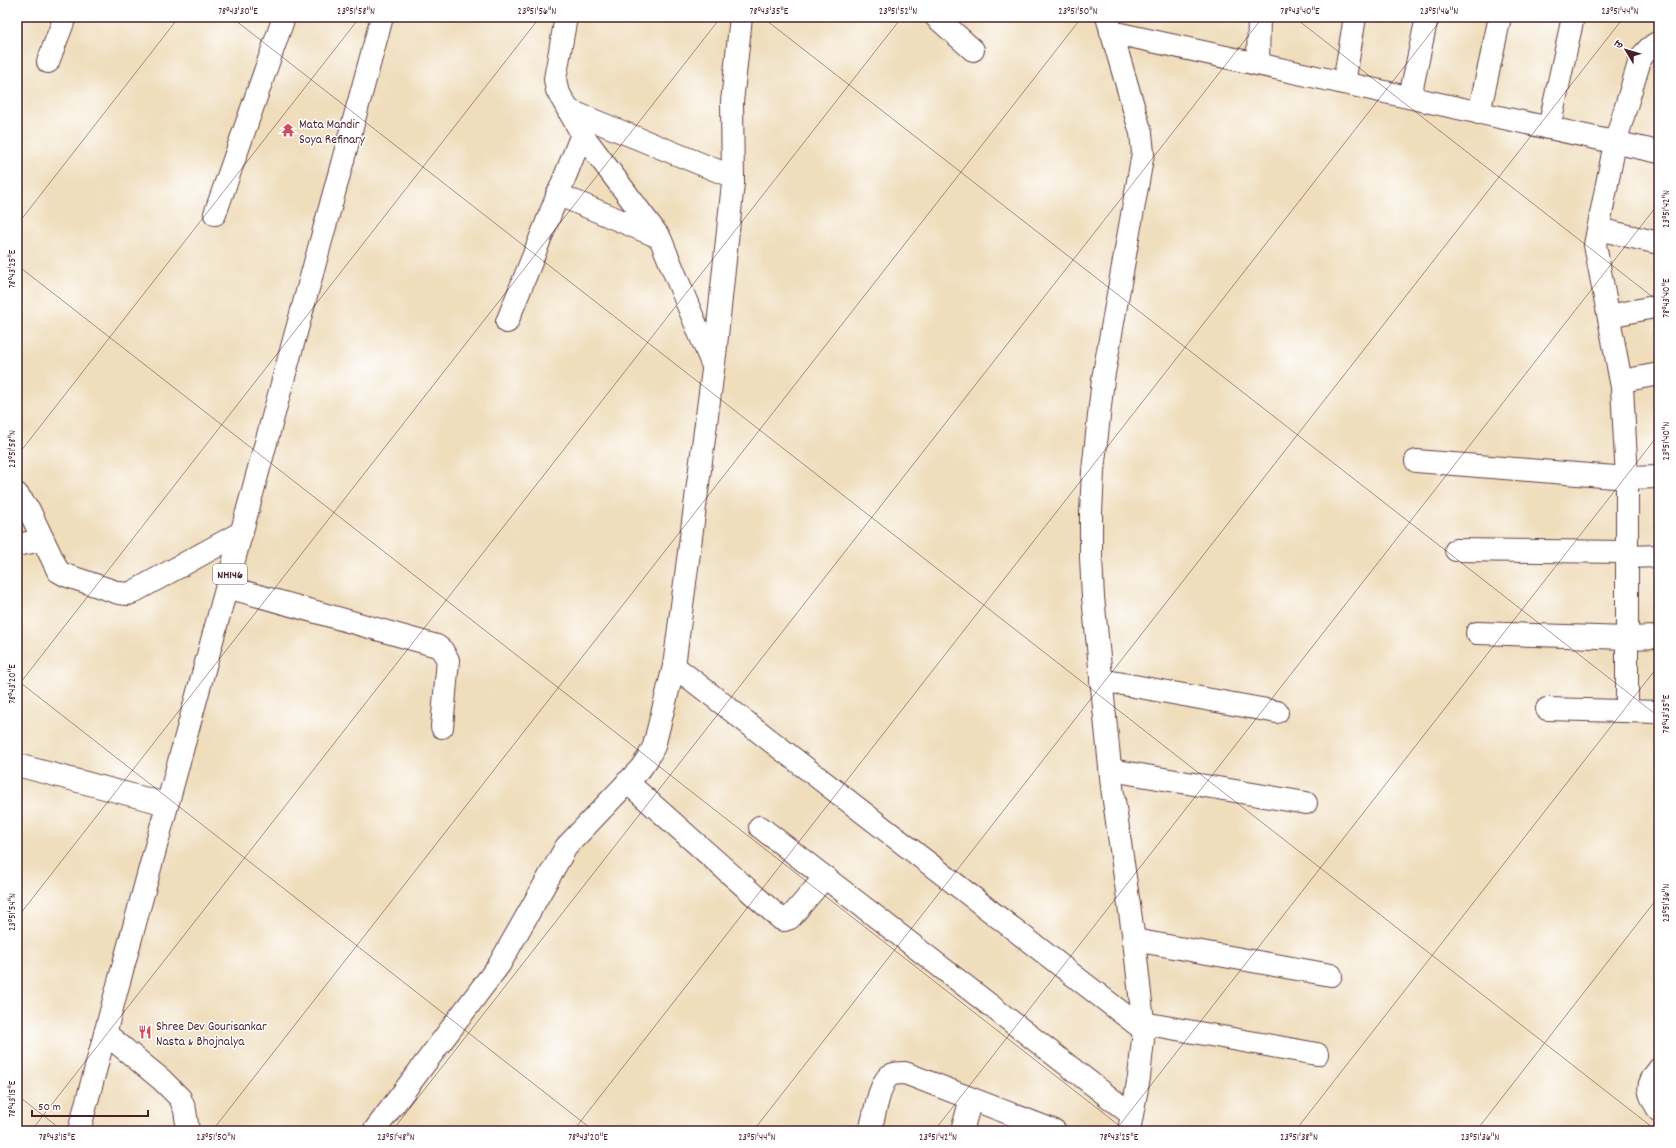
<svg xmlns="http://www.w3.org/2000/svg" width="1676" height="1148" viewBox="0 0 1676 1148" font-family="Dekko,'Playpen Sans Deva',sans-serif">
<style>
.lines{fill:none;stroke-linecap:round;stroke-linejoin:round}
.minor-casing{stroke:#633c41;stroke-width:24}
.highway-casing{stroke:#633c41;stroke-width:24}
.minor{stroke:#fff;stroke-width:22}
.highway{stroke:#fff;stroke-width:22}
.ticks{fill:none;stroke:#4a1f2b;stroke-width:1;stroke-opacity:0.45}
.labels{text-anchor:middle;stroke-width:3;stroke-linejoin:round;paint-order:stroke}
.shield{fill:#fff;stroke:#80626b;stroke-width:1}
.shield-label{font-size:12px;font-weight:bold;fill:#4a1f2b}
.poi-label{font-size:13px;fill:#4a1f2b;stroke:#fff;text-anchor:start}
.neatline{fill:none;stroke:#4a1f2b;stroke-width:1.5}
.ticks-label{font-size:10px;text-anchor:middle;fill:#4a1f2b}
</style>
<rect width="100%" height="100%" fill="#fff"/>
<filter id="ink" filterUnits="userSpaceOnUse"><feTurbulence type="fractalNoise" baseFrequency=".025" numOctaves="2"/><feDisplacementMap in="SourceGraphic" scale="8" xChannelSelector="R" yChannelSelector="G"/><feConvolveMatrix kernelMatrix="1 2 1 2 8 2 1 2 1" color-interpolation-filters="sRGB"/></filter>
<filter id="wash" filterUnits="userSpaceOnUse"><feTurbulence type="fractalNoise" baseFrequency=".012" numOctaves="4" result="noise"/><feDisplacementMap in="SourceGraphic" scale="16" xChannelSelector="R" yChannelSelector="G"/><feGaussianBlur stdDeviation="0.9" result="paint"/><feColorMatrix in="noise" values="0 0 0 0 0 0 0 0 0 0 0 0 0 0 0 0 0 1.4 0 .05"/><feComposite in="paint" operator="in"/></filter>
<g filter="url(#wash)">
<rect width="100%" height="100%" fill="#efddbb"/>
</g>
<g filter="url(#ink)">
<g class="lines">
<!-- minor casing -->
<g class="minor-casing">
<g id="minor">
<path d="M 566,17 L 555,79 L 557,90 L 582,134 L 660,238 L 713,366"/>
<path d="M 936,17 L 973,50"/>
<path d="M 1107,17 L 1141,133 L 1143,153 L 1103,379 L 1093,471 L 1091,513 L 1091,558 L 1093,597 L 1112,787 L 1134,940 L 1144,1030 L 1139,1077 L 1129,1131"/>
<path d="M 1111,32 L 1659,152"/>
<path d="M 48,62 L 65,17"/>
<path d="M 1258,64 L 1259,17"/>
<path d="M 1344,83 L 1355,17"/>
<path d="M 1410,97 L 1427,17"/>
<path d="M 568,110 L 733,177"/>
<path d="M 1479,113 L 1500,17"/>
<path d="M 1549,128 L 1573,17"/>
<path d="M 557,194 L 659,237"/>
<path d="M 215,214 L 284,17"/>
<path d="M 1598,229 L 1659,243"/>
<path d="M 1609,316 L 1659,306"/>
<path d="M 507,322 L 582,134"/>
<path d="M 1622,381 L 1659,374"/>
<path d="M 1416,461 L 1627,478 L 1659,477"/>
<path d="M 17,494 L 29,510 L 58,571 L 65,575 L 119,593 L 128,594 L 133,592 L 242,532"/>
<path d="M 17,545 L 42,540"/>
<path d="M 1456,550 L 1627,552"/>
<path d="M 1627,557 L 1659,556"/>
<path d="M 227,587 L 437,646 L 442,650 L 448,660 L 442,727"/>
<path d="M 1477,633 L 1627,638 L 1659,637"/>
<path d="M 674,666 L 1144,1030"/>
<path d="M 1101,680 L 1277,712"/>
<path d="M 1547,709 L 1659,712"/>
<path d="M 1627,711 L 1627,478 L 1622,387 L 1595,245 L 1615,143 L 1640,60 C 1645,51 1650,46 1659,42"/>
<path d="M 17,765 L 166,804"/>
<path d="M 1111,770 L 1306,803"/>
<path d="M 627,782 L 781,919 L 784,920 L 790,918 L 825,877"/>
<path d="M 760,827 L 1132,1115"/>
<path d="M 1134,940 L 1331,975"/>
<path d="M 1143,1023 L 1317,1054"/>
<path d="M 105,1033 L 162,1080 L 180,1098 L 185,1110 L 188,1131"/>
<path d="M 1659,1069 C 1644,1087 1648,1091 1659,1111"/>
<path d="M 374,1131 L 499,965 L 566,847 L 641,768 L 648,758 L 654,746 L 674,666 L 715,355 L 733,183 L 732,102 L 741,17"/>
<path d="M 870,1131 C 874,1118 879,1084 889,1076 C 894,1073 899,1073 905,1073 L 1055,1131"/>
<path d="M 962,1131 L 971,1099"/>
</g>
</g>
<!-- highway casing -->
<g class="highway-casing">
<path id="highway" d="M 79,1131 C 178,759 281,388 382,17"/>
</g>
<!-- minor -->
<use href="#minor" class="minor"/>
<!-- highway -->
<use href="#highway" class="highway"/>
</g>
</g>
<!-- ticks -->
<path class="ticks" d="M 231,17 L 1657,1131M 762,17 L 1659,717M 1294,17 L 1659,302M 17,225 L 179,17M 17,265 L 1126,1131M 17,456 L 360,17M 17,680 L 594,1131M 17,687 L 540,17M 17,918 L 721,17M 17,1095 L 63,1131M 31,1131 L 902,17M 212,1131 L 1082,17M 392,1131 L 1263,17M 573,1131 L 1443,17M 753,1131 L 1624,17M 934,1131 L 1659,203M 1115,1131 L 1659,434M 1295,1131 L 1659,665M 1476,1131 L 1659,896M 1656,1131 L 1659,1127"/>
<!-- icons -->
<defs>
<g id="temple-bare" transform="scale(1.08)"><path d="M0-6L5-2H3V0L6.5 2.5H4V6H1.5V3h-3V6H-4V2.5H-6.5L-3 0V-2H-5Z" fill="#d1495b" stroke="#fff" stroke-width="2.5" paint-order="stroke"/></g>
<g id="restaurant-bare" transform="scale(1.08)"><path d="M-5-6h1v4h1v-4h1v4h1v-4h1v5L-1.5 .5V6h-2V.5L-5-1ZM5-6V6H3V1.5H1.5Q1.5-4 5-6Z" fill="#d1495b" stroke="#fff" stroke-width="2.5" paint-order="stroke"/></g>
</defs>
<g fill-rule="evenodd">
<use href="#temple-bare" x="288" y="130"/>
<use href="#restaurant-bare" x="145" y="1032"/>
</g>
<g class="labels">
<!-- shield labels -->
<rect class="shield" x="213" y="564" width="34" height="20" rx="3"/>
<g class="shield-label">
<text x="230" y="578">NH146</text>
</g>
<!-- poi labels -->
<g class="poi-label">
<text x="299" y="128">Mata Mandir<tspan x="299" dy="15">Soya Refinary</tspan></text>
<text x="156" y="1030">Shree Dev Gourisankar<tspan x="156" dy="15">Nasta &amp; Bhojnalya</tspan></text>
</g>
</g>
<!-- margin -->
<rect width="1676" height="1148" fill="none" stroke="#fff" stroke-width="44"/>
<!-- north arrow -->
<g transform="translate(1626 50) rotate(308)" stroke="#ffffff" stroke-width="3" paint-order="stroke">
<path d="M0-3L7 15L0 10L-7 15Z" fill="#4a1f2b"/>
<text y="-6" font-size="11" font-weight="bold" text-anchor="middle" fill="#4a1f2b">उ</text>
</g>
<!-- scale -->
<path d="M32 1110v6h116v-6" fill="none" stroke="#4a1f2b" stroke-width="2"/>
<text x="38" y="1110" font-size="12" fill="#4a1f2b" stroke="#ffffff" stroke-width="3" paint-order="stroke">50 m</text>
<rect x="22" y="22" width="1632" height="1104" class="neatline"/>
<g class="ticks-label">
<text x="238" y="14">78°43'30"E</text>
<text x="356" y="14">23°51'58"N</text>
<text x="537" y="14">23°51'56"N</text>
<text x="769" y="14">78°43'35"E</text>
<text x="898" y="14">23°51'52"N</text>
<text x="1078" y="14">23°51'50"N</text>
<text x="1300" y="14">78°43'40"E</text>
<text x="1439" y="14">23°51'46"N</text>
<text x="1620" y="14">23°51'44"N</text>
<text transform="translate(1665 209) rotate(-90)" y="4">23°51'42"N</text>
<text transform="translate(11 269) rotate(-90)" y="4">78°43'25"E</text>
<text transform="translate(1665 298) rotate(-90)" y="4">78°43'40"E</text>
<text transform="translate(1665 441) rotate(-90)" y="4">23°51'40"N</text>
<text transform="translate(11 449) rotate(-90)" y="4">23°51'58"N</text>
<text transform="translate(11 684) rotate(-90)" y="4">78°43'20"E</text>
<text transform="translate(1665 714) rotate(-90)" y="4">78°43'35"E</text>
<text transform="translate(1665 903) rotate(-90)" y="4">23°51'36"N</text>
<text transform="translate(11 912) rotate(-90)" y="4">23°51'54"N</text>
<text transform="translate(11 1099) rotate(-90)" y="4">78°43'15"E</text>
<text x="57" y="1140">78°43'15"E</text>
<text x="216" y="1140">23°51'50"N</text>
<text x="396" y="1140">23°51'48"N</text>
<text x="588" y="1140">78°43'20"E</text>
<text x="757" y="1140">23°51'44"N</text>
<text x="938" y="1140">23°51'42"N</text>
<text x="1119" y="1140">78°43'25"E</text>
<text x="1299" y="1140">23°51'38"N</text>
<text x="1480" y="1140">23°51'36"N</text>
</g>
</svg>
